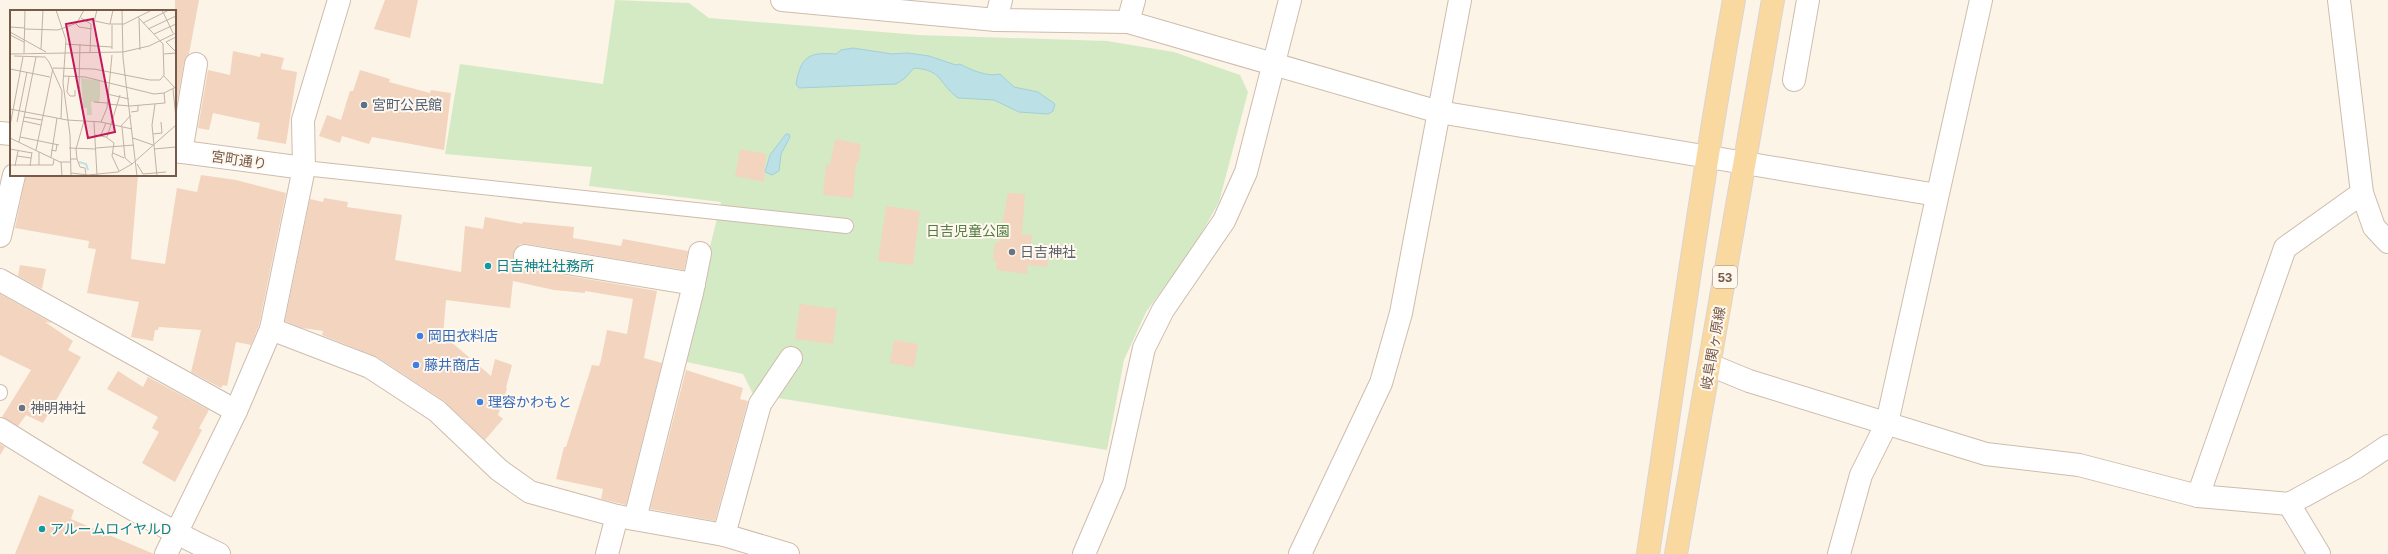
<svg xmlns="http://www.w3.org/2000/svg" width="2388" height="554" viewBox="0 0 2388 554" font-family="Arial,'Noto Sans JP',sans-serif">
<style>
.green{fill:#d4eac5}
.water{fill:#bbe0e6;stroke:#a2cfd8}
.building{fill:#f2d4bf}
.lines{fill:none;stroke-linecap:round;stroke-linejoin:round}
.service-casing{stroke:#cebcad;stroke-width:16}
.minor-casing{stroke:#cebcad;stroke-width:24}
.primary-casing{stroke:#dbd4d0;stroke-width:24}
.service{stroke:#fff;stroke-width:14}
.minor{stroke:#fff;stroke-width:22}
.primary{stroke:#fad9a1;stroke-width:22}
.service-dot{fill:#5c6f8a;stroke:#fff8ee;stroke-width:1.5}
.worship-dot{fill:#6b7280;stroke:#fff8ee;stroke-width:1.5}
.culture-dot{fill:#0f9aa8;stroke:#fff8ee;stroke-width:1.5}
.shop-dot{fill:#3f7fe0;stroke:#fff8ee;stroke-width:1.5}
.labels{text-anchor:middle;stroke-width:4;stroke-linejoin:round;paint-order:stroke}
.shield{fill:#fff8ee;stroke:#9f8a7c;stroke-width:1}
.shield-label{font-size:13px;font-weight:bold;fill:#765b4b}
.service-label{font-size:14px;fill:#4e5e75;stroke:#fff8ee;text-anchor:start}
.street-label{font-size:14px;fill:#765b4b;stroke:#fff8ee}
.park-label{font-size:14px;fill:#547c43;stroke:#fff8ee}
.worship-label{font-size:14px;fill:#5b616d;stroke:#fff8ee;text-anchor:start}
.culture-label{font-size:14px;fill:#0d838f;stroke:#fff8ee;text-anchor:start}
.shop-label{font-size:14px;fill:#366cbe;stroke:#fff8ee;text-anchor:start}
.inset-river{fill:none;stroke:#bbe0e6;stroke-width:2}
.inset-road{fill:none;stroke:#c2b2a4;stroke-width:1}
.view{fill:#c2185b;fill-opacity:0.15;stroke:#c2185b;stroke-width:2}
.inset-edge{fill:none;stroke:#765b4b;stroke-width:2}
</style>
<rect width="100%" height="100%" fill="#fcf4e7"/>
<!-- green -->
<path class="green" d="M 615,0 L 689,3 L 709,18 L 919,35 L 1107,41 L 1174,52 L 1240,75 L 1248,92 L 1219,202 L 1195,245 L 1146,312 L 1124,360 L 1107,450 L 753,394 L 743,374 L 682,361 L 721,202 L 589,186 L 592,167 L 445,154 L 460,64 L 603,84 Z"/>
<!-- water -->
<g class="water">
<path d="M 853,48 L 892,54 L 908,53 L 929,56 L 956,65 L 960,64 C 971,70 987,77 1000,74 L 1014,87 L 1038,92 L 1055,104 L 1053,111 L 1048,114 L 1019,112 L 994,100 L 958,98 C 938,83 943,70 914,68 L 905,78 L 896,84 L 799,88 L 796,84 C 801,56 809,52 836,54 L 841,50 Z"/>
<path d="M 786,134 L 789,134 L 790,137 L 781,154 L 779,171 L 772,175 L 765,172 L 770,155 Z"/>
</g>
<!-- building -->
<g class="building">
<path d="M 175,0 L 199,0 L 189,54 L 184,62 L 175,113 Z"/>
<path d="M 385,0 L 418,0 L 410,38 L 374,29 Z"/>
<path d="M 233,51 L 260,57 L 261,53 L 284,58 L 281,69 L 297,72 L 286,144 L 257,139 L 260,123 L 213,113 L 209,130 L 198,128 L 208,70 L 230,75 Z"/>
<path d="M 360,70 L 390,79 L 389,82 L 430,93 L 431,90 L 451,93 L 444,150 L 372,137 L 369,144 L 342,136 L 340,143 L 319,136 L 327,115 L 341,120 L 350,91 L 353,91 Z"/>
<path d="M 835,139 L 861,144 L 858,163 L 856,163 L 853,198 L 823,195 L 826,164 L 830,165 Z"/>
<path d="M 740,149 L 766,154 L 764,182 L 735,176 Z"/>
<path d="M 26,175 L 138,175 L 131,259 L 165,264 L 177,188 L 197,192 L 201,175 L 236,180 L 286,193 L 259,325 L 251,345 L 236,342 L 227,386 L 223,385 L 221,388 L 191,372 L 201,330 L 159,327 L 158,330 L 155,330 L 153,341 L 131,337 L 139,302 L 87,293 L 96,249 L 88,248 L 89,241 L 15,228 Z"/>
<path d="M 1008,193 L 1025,194 L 1022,234 L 1032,235 L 1030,250 L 1049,255 L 1047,267 L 1028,265 L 1027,274 L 996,270 L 997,261 L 993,261 L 995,242 L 999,243 Z"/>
<path d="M 324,198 L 348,202 L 347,207 L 402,215 L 395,260 L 461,272 L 465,226 L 483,229 L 485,217 L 522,224 L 523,222 L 574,227 L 573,238 L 621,246 L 623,239 L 688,251 L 684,270 L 527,244 L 520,244 L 513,254 L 513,261 L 523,268 L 657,291 L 644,358 L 662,363 L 626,505 L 601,499 L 603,489 L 556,479 L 564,447 L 566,447 L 592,365 L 599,366 L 601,360 L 607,330 L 627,334 L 633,299 L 585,291 L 585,293 L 554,290 L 513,281 L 510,308 L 446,300 L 443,335 L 491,376 L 495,359 L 512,365 L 506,388 L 507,389 L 498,415 L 503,419 L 485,440 L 444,401 L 377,357 L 322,335 L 323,331 L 302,328 L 285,321 L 310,199 L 323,202 Z"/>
<path d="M 886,206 L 920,211 L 913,265 L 878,261 Z"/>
<path d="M 20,265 L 46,269 L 42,289 L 18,276 Z"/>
<path d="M 0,294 L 52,323 L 45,322 L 73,341 L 68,350 L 81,357 L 43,423 L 26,415 L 18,426 L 2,417 L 31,370 L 0,355 Z"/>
<path d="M 800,304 L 837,309 L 833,344 L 795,339 Z"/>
<path d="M 894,340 L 918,344 L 914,367 L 890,363 Z"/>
<path d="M 686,370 L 743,388 L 740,399 L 748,401 L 715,521 L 650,509 Z"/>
<path d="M 118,371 L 143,387 L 148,377 L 209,410 L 199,428 L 202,430 L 175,482 L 142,463 L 159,432 L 152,428 L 158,417 L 107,389 Z"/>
<path d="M 0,444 L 5,447 L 0,455 Z"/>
<path d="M 39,495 L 74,510 L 71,519 L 154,554 L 15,554 Z"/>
</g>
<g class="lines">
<!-- service casing -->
<g class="service-casing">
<g id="service">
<path d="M 304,168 L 846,226"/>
<path d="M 0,392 L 0,393"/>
</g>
</g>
<!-- minor casing -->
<g class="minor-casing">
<g id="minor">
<path d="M 782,0 L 996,20 L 1128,22 L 1439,112 L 1937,195"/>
<path d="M 2339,0 L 2362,193 L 2374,227 L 2388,242"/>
<path d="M 996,20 L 1001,0"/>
<path d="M 1128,22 L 1134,0"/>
<path d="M 1794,80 L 1808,0"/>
<path d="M 0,133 L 11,134"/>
<path d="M 175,151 L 304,168"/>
<path d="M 181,152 L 196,64"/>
<path d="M 0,236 L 14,175"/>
<path d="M 525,256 L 694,284"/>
<path d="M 0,280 L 236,411"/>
<path d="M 271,329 L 370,367 L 437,411 L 499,470 L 530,492 L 617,516 L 724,535 L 788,554"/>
<path d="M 1710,365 L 1749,381 L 1986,454 L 2079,465 L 2198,496 L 2289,504 L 2355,468 L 2388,446"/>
<path d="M 0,429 C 72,474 143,518 219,554"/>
<path d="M 2198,496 L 2285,248 L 2362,193"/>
<path d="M 2289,504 L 2319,554"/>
<path d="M 635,519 L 692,293 L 700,253"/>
<path d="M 724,535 L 760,404 L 791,358"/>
<path d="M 166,554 L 236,411 L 271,329 L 304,168 L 303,120 L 339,0"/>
<path d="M 607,554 L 617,516"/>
<path d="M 1084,554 L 1114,484 L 1144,348 L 1163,310 L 1224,221 L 1246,172 L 1290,0"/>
<path d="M 1300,554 L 1381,383 L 1401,313 L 1460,0"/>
<path d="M 1839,554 L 1861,475 L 1887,423 L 1981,0"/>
</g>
</g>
<!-- primary casing -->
<g class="primary-casing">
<g id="primary">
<path d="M 1648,554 C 1676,369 1701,184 1734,0"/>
<path d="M 1676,554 L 1773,0"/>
</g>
</g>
<!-- service -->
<use href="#service" class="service"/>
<!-- minor -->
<use href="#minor" class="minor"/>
<!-- primary -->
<use href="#primary" class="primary"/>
</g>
<!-- markers -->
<circle class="service-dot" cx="364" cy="105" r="4"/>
<g class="worship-dot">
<circle cx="1012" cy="252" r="4"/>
<circle cx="22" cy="408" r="4"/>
</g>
<g class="culture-dot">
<circle cx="488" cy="266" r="4"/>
<circle cx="42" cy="529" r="4"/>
</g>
<g class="shop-dot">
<circle cx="420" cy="336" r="4"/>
<circle cx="416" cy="365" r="4"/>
<circle cx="480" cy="402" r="4"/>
</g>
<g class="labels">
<!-- shield labels -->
<rect class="shield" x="1713" y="266" width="24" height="22" rx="3"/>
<g class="shield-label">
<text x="1725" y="282">53</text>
</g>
<!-- service labels -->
<g class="service-label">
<text x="372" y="110">宮町公民館</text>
</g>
<!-- street labels -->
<g class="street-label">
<text transform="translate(239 160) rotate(8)" y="5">宮町通り</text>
<text transform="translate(1713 348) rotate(-80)" y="5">岐阜関ヶ原線</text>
</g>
<!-- park labels -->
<g class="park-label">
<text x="968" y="236">日吉児童公園</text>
</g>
<!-- worship labels -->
<g class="worship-label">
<text x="1020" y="257">日吉神社</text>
<text x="30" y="413">神明神社</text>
</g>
<!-- culture labels -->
<g class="culture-label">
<text x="496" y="271">日吉神社社務所</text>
<text x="50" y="534">アルームロイヤルD</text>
</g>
<!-- shop labels -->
<g class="shop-label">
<text x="428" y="341">岡田衣料店</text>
<text x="424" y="370">藤井商店</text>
<text x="488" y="407">理容かわもと</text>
</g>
</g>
<!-- overview -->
<g transform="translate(10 10)">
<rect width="166" height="166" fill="#fcf4e7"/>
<path d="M 71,68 L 90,71 L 90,88 L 89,92 L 81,92 L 82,105 L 77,105 L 77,98 L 73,98 Z" fill="#d4eac5"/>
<path class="inset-river" d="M 69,152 L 76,154 L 78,160"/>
<path class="inset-road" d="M 46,0 L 56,30 L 53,73 L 60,125 L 61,166M 112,0 L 113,48 L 127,166M 152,0 L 163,23M 71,8 L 81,14 L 80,43M 129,9 L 130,40M 85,11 L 99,14 L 114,14 L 142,0M 84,12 L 87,0M 133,13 L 159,0M 66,14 L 69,17 L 82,19M 100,14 L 103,0M 102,15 L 102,39M 0,17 L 15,18M 15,19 L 48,20 L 67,13 L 74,0M 138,19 L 166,6M 0,22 L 36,42M 144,24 L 166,14M 0,25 L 14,32M 166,27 L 156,32 L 166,42M 55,34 L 102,37M 31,39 L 33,0M 14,43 L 15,0M 0,44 L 113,42 L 139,36 L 166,23M 154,44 L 166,43M 4,46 L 35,47 L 39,52 L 52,81 L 51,109M 43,58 L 84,59 L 140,70 L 150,70 L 154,65 L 153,34 L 128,7M 0,59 L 40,67M 53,66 L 75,67 L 144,84 L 154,83 L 166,77M 59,66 L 57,82 L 60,86 L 65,86 L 65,80M 154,66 L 165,78M 163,79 L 166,108M 97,84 L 119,89M 84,92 L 97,93M 97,94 L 120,96 L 155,93 L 154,83M 145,94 L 142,115 L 147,166M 0,99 L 57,110 L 91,112 L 122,119M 121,102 L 128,101 L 128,95M 14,107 L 32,110M 13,111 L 31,115M 7,112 L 17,62M 84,112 L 87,165M 91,112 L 97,98 L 102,45M 0,116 L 13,47M 111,116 L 121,105M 112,117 L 115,148 L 122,154M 143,124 L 152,123 L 151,112M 85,125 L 96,127 L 104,133 L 102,146 L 109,161M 91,125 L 96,113M 10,127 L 49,135M 97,127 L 110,85M 0,128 L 50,152 L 61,152M 123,128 L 143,135M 9,132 L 26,47M 59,138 L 86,139M 86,138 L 124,135M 0,139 L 22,143M 144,139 L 166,137M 26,140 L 43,58M 41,140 L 46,141 L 47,134M 103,143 L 114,148M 7,146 L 21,148M 41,147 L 47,108M 60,149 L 67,149 L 66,139 L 74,111 L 69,74 L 70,34M 67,149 L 70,157 L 75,158 L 76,165M 51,152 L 52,166M 127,154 L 133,164 L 156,162M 0,155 L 43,155 L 44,149M 29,155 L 29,142M 5,156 L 8,141M 20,156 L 22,142M 61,163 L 78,165 L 108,162 L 122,154 L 166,115"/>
<path class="view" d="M 83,9 L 105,122 L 78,128 L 56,14 Z"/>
<rect width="166" height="166" class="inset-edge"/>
</g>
</svg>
